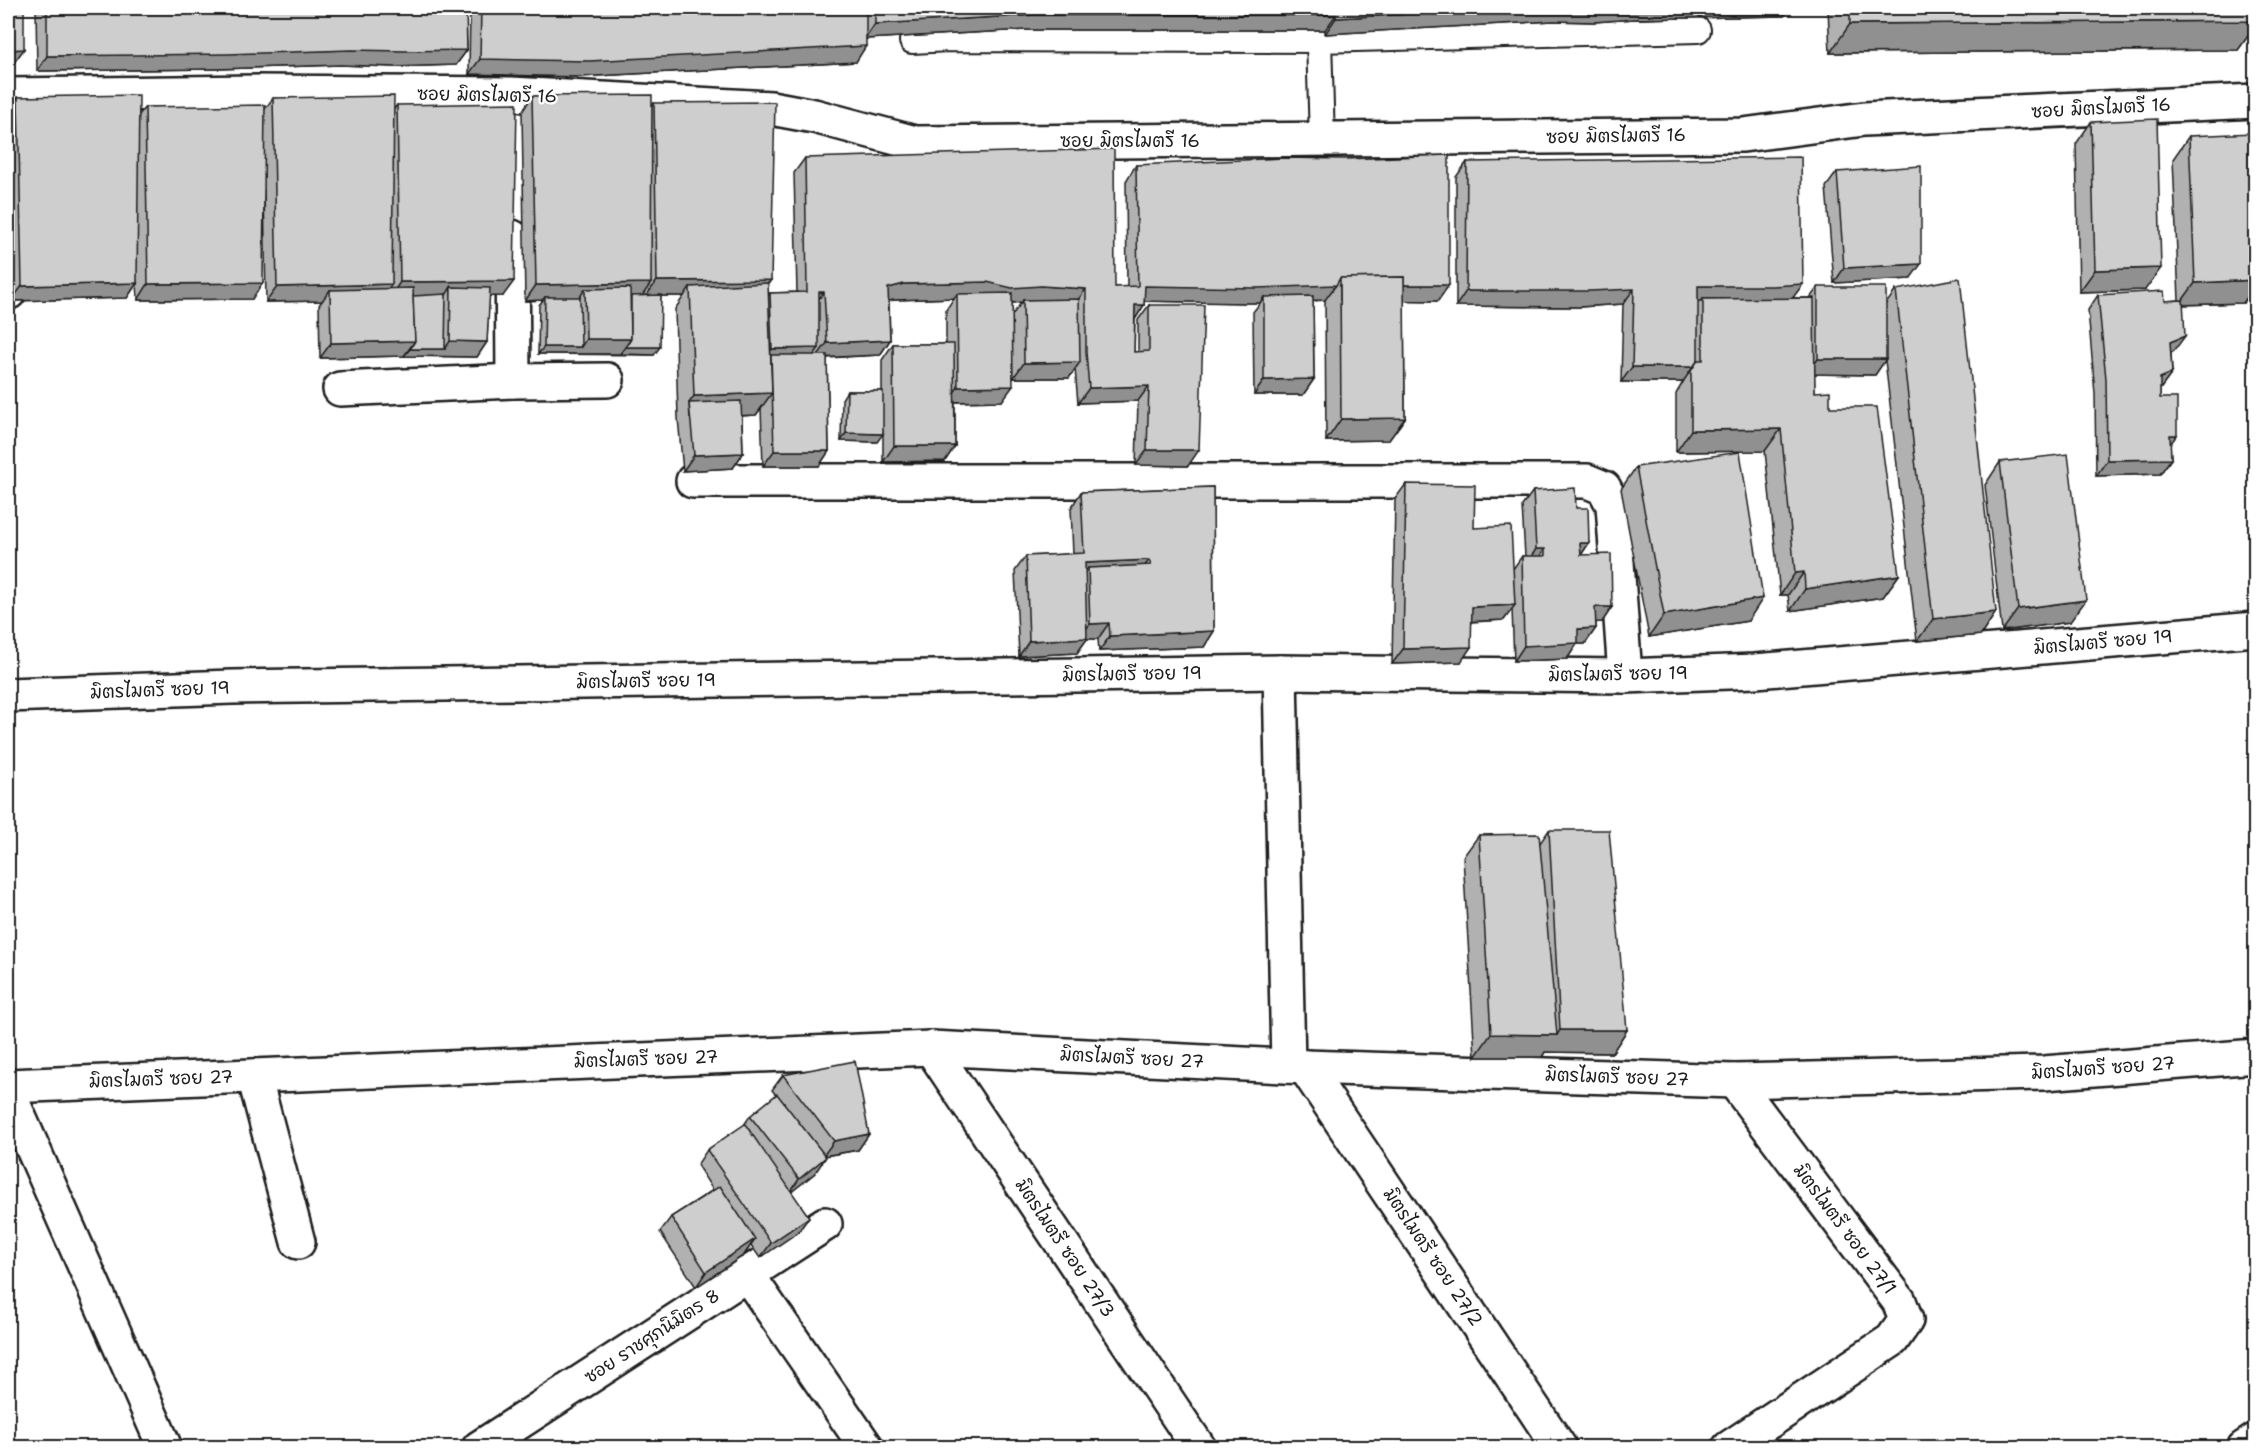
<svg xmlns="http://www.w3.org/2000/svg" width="2263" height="1455" viewBox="0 0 2263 1455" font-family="'Shantell Sans','Playpen Sans Thai',sans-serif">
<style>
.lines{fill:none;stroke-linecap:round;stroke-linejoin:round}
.service-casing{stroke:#1c1c1c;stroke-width:28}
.minor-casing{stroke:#1c1c1c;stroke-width:38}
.service{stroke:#fff;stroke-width:24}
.minor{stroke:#fff;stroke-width:33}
.wall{fill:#b1b1b1;stroke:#1c1c1c;stroke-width:1.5;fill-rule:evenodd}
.shaded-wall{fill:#909090;stroke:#1c1c1c;stroke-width:1.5}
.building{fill:#cecece;stroke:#1c1c1c;stroke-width:1.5}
.labels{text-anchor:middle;stroke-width:4.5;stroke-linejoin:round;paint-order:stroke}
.street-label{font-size:18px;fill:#1c1c1c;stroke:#fff}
</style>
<rect width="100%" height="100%" fill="#fff"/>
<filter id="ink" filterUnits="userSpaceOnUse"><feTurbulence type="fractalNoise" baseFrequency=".0167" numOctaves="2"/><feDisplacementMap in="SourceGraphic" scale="12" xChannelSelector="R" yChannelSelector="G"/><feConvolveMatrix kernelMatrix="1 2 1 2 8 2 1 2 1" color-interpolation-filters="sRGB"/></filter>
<g filter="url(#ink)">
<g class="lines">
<!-- service casing -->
<g class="service-casing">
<g id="service">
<path d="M 912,41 L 949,39 L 1319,40"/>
<path d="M 1322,140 L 1319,40 L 1698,30"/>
</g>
</g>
<!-- minor casing -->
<g class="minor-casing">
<g id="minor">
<path d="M 8,95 L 258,92 L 511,94 L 771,108 L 814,116 L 915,143 L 1743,135 L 1864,119 L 2256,101"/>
<path d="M 512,237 L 513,381 L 607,380"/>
<path d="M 8,239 L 9,292"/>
<path d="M 340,389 L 513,381"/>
<path d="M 693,481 L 1587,481 L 1604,488 L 1613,505 L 1625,676"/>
<path d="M 1280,672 L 1288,1066"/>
<path d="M 8,695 L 232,687 L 1280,672 L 1625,676 L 1755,671 L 2256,629"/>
<path d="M 931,1048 L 1199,1448"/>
<path d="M 1305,1067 L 1560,1448"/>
<path d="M 254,1076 L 298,1242"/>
<path d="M 8,1086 L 931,1048 L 1305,1067 L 1734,1081 L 2044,1073 L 2256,1056"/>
<path d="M 8,1092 L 165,1448"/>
<path d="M 747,1274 L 867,1448"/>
<path d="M 479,1448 L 825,1224"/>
<path d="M 1729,1448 L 1892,1340 L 1906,1320 L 1899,1301 L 1734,1081"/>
<path d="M 2244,1448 L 2256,1440"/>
</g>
</g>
<!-- service -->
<use href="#service" class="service"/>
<!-- minor -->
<use href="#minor" class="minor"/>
</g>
<!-- wall -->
<g class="wall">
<path d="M 36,8 L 466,8 L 467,50 L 456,65 L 394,67 L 340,65 L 217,69 L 37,71 Z"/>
<path d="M 470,8 L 1790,8 L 1784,16 L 1634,19 L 1594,22 L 1553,21 L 1325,34 L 1325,30 L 1025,30 L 866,39 L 856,62 L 578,77 L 469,74 Z"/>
<path d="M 1828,8 L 2256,8 L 2256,25 L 2238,50 L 1830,53 Z"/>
<path d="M 532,96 L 652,106 L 654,103 L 771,280 L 768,284 L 768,296 L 770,293 L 797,292 L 794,173 L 805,158 L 1115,287 L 1127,287 L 1126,181 L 1136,165 L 1438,301 L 1404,300 L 1405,418 L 1389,440 L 1326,441 L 1325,300 L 1313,301 L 1314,379 L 1303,395 L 1254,395 L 1253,312 L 1260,303 L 1144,301 L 1144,305 L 1135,319 L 1134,352 L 1138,352 L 1138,320 L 1149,305 L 1188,466 L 1136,465 L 1138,401 L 1078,403 L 1075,369 L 1069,378 L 1013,378 L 1002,401 L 955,402 L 955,446 L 945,461 L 883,462 L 883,430 L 877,442 L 841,441 L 842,399 L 847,391 L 882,391 L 882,360 L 893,344 L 946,344 L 946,310 L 954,298 L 894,300 L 889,301 L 890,340 L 880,355 L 827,358 L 829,451 L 819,466 L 763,466 L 761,408 L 756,415 L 742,416 L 743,453 L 733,468 L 683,471 L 678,418 L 675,309 L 684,296 L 661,296 L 654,355 L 538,354 L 539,305 L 543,300 L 525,301 L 522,112 ZM 1022,302 L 1012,315 L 1012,303 Z"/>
<path d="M 18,97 L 139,115 L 145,107 L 265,109 L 273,98 L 394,109 L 397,105 L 503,296 L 489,296 L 487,342 L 477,357 L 404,356 L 320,358 L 319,305 L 322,301 L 266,302 L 264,189 L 252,299 L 138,300 L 137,283 L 127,298 L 11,301 L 11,274 L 11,280 L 8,285 L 8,102 L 13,104 Z"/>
<path d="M 2091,122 L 2145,290 L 2079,292 L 2076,144 Z"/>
<path d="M 2189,136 L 2254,157 L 2256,155 L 2256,301 L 2247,301 L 2247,297 L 2243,303 L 2183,305 L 2174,351 L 2171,353 L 2172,373 L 2161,388 L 2160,389 L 2160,398 L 2170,444 L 2171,459 L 2160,474 L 2096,476 L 2095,394 L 2088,310 L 2098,295 L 2165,301 L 2179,300 L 2173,159 Z"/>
<path d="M 1467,162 L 1803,284 L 1792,298 L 1810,298 L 1818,287 L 1886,304 L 1896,290 L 1996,612 L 1981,635 L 1917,641 L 1885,360 L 1875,375 L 1814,374 L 1815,392 L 1830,407 L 1899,575 L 1883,597 L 1790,611 L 1788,595 L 1780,595 L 1765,451 L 1676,452 L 1676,394 L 1683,382 L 1621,382 L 1623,304 L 1579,307 L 1456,306 L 1456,177 Z"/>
<path d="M 1837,172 L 1910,279 L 1834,283 L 1826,187 Z"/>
<path d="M 2000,462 L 2070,622 L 2002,631 L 1985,485 Z"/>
<path d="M 1636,467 L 1748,621 L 1649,637 L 1621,489 Z"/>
<path d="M 1406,484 L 1474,528 L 1513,569 L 1522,556 L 1525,556 L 1522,506 L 1533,491 L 1576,508 L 1589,543 L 1581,555 L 1612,607 L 1602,622 L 1596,622 L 1596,628 L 1585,644 L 1577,644 L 1567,659 L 1514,661 L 1512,609 L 1504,620 L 1472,622 L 1461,662 L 1392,664 L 1395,499 Z"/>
<path d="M 1213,487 L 1214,631 L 1204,647 L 1099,651 L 1098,639 L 1087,639 L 1077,653 L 1019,656 L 1015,571 L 1026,556 L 1073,554 L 1071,508 L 1081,492 Z"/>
<path d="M 1549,830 L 1627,1030 L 1612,1053 L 1545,1052 L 1542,1057 L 1475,1057 L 1463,857 L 1479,835 L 1540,843 Z"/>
<path d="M 783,1075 L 869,1134 L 858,1150 L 825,1156 L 815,1173 L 791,1192 L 809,1217 L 798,1232 L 760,1258 L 751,1245 L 744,1255 L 696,1287 L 660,1232 L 671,1217 L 713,1190 L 697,1165 L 707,1150 L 744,1125 L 750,1116 L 776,1095 L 772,1090 Z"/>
</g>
<!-- shaded-wall -->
<g class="shaded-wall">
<path d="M 1526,8 L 1790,8 L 1784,16 L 1634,19 L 1594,22 L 1553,21 L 1325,34 L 1336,18 Z"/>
<path d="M 1035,15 L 1336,15 L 1325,30 L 1025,30 L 865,39 L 875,24 Z"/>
<path d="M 2256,21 L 2256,25 L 2238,50 L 1830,53 L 1850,24 Z"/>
<path d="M 866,46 L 856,62 L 578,77 L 469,74 L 480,59 Z"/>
<path d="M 24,49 L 13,64 L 8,65 L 8,50 Z"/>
<path d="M 351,50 L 467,50 L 456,65 L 394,67 L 340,65 L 217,69 L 37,71 L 47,56 Z"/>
<path d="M 1921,264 L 1910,279 L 1834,283 L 1844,268 Z"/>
<path d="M 2161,268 L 2145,290 L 2079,292 L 2095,270 Z"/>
<path d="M 771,280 L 760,295 L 690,287 L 684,296 L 646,296 L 657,281 Z"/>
<path d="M 2256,280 L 2256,285 L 2243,303 L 2179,305 L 2195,283 Z"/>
<path d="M 514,281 L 503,296 L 451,297 L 451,287 L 445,297 L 390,297 L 400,282 Z"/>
<path d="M 987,282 L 1086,289 L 1075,304 L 1023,300 L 1022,302 L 1002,304 L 957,294 L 954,298 L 894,300 L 877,303 L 888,288 L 904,284 Z"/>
<path d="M 137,283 L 127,298 L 11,301 L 22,286 Z"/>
<path d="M 263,283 L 252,299 L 138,300 L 148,284 Z"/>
<path d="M 651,283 L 640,299 L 585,289 L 578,300 L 545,297 L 542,300 L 525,301 L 536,285 Z"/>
<path d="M 392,284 L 382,299 L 330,290 L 322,301 L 266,302 L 277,287 Z"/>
<path d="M 1803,284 L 1792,299 L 1703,299 L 1702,301 L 1688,301 L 1698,286 Z"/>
<path d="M 1336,285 L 1325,300 L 1264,302 L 1264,297 L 1260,303 L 1245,303 L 1134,301 L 1145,286 Z"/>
<path d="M 1340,285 L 1449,285 L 1438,301 L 1340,300 Z"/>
<path d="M 1634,289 L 1623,304 L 1579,307 L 1456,306 L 1466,291 Z"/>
<path d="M 2256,289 L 2256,301 L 2247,301 Z"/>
<path d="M 819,292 L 824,292 L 813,307 Z"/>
<path d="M 1135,305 L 1144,305 L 1134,321 Z"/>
<path d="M 2185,336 L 2174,351 L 2159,358 L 2170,342 Z"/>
<path d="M 586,339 L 631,339 L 620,354 L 538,354 L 544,347 L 581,347 Z"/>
<path d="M 890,340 L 880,355 L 816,358 L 827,343 Z"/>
<path d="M 415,341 L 404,356 L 320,358 L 331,343 Z"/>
<path d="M 450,341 L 487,342 L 477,357 L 404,356 L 410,349 L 445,349 Z"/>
<path d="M 626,347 L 660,347 L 654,355 L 620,354 Z"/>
<path d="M 819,348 L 808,363 L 761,364 L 772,349 Z"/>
<path d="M 1818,359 L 1886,359 L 1875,375 L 1807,374 Z"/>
<path d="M 1080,362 L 1069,378 L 1013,378 L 1024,363 Z"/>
<path d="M 1632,367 L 1693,367 L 1683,382 L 1621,382 Z"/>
<path d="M 2172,373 L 2161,388 L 2149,393 L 2160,378 Z"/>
<path d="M 1314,379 L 1303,395 L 1254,395 L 1264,380 Z"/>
<path d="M 1013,386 L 1002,401 L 947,402 L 958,387 Z"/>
<path d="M 1149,386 L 1138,401 L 1078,403 L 1089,388 Z"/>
<path d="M 772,393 L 756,415 L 690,418 L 689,403 L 694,396 Z"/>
<path d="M 1405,418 L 1389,440 L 1326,441 L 1341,419 Z"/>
<path d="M 1781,429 L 1765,451 L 1676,452 L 1691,430 Z"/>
<path d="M 846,433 L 883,434 L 877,442 L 841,441 Z"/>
<path d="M 2170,435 L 2177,435 L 2166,450 Z"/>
<path d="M 894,446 L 955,446 L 945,461 L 883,462 Z"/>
<path d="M 1147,450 L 1199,450 L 1188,466 L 1136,465 Z"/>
<path d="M 774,451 L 829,451 L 819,466 L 763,466 Z"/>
<path d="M 743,453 L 733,468 L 683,471 L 694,455 Z"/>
<path d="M 2171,459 L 2160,474 L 2096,476 L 2107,460 Z"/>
<path d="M 1580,543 L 1589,543 L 1579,558 Z"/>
<path d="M 1536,549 L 1545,549 L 1534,564 L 1526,565 Z"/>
<path d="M 1149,560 L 1138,576 L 1088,568 L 1080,578 L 1085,563 Z"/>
<path d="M 1804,572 L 1788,595 L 1780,595 L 1795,573 Z"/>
<path d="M 1899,575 L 1883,597 L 1790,611 L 1805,589 Z"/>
<path d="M 1763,598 L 1748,621 L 1649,637 L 1664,615 Z"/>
<path d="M 2086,600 L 2070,622 L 2002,631 L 2018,609 Z"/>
<path d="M 1515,605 L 1504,620 L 1461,622 L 1472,607 Z"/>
<path d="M 1595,607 L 1612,607 L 1602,622 L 1585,623 Z"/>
<path d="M 1996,612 L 1981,635 L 1917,641 L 1933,619 Z"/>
<path d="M 1109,623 L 1098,639 L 1087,639 L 1077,653 L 1019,656 L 1029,641 L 1079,638 L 1090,624 Z"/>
<path d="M 1596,628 L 1585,644 L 1577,644 L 1567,659 L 1514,661 L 1524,646 L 1578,629 Z"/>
<path d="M 1214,631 L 1204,647 L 1099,651 L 1110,636 Z"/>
<path d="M 1471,647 L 1461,662 L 1392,664 L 1403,649 Z"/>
<path d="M 1560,1030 L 1627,1030 L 1612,1053 L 1545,1052 L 1542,1057 L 1475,1057 L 1491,1034 L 1557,1035 Z"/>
<path d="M 869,1134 L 858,1150 L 823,1156 L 834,1141 Z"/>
<path d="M 826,1157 L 815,1173 L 789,1194 L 799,1179 Z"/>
<path d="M 809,1217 L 798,1232 L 760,1258 L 771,1243 Z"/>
<path d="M 755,1239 L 744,1255 L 696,1287 L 706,1272 Z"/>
</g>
<!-- building -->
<g class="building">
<path d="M 8,8 L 24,8 L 24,49 L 8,50 Z"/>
<path d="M 47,8 L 466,8 L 467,50 L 404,51 L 351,50 L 228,54 L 47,56 Z"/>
<path d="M 481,8 L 866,8 L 866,46 L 589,61 L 480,59 Z"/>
<path d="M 875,8 L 1526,8 L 1336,18 L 1336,15 L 1035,15 L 875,24 Z"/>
<path d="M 1850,8 L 2256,8 L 2256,21 L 1850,24 Z"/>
<path d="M 139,95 L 137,283 L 22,286 L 18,97 Z"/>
<path d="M 652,95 L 651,283 L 536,285 L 532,96 Z"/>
<path d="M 394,96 L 392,284 L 277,287 L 273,98 Z"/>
<path d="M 8,102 L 13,102 L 13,211 L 11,280 L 8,280 Z"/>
<path d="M 775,102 L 771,280 L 657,281 L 654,103 Z"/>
<path d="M 517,103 L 514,281 L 400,282 L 397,105 Z"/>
<path d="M 265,105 L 263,283 L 148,284 L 145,107 Z"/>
<path d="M 2157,119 L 2161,268 L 2095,270 L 2091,122 Z"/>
<path d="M 2253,133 L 2256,199 L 2256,280 L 2195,283 L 2189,136 Z"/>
<path d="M 1114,149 L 1115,287 L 1138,286 L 1136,165 L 1283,158 L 1345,159 L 1449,155 L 1449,285 L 1404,285 L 1404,277 L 1340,278 L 1336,285 L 1256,288 L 1145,286 L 1144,305 L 1135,305 L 1134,352 L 1149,351 L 1149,305 L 1204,305 L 1199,450 L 1147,450 L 1149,386 L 1089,388 L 1086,352 L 1086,289 L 1041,286 L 1012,288 L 987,282 L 904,284 L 888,288 L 890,340 L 827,343 L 824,292 L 819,292 L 819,348 L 772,349 L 770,293 L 807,292 L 805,158 Z"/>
<path d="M 1801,157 L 1803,284 L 1773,286 L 1698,286 L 1698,360 L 1693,367 L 1632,367 L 1634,289 L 1590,291 L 1466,291 L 1467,162 Z"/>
<path d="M 1921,166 L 1921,264 L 1844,268 L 1837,172 Z"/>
<path d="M 1404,277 L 1405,418 L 1341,419 L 1340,278 Z"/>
<path d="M 1960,278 L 1996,612 L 1933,619 L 1896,290 Z"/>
<path d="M 768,283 L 772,393 L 694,396 L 690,287 Z"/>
<path d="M 451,287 L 490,288 L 487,342 L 450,341 Z"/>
<rect x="1818" y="287" width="68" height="72"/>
<path d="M 413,288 L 415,341 L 331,343 L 330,290 Z"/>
<path d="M 630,288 L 631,339 L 586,339 L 585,289 Z"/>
<path d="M 2164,291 L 2165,301 L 2183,300 L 2185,336 L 2170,342 L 2172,373 L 2160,378 L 2160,398 L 2177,398 L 2177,435 L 2170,435 L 2171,459 L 2107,460 L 2106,379 L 2098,295 Z"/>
<path d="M 1012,293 L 1013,386 L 958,387 L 957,294 Z"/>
<path d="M 446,294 L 445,349 L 410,349 L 415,341 L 413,296 Z"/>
<path d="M 661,295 L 660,347 L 626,347 L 631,339 L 631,296 Z"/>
<path d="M 1313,296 L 1314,379 L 1264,380 L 1264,297 Z"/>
<path d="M 545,297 L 580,297 L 581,347 L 544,347 Z"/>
<path d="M 1814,298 L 1815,392 L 1830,391 L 1830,407 L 1877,407 L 1899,575 L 1805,589 L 1804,572 L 1795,573 L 1781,429 L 1691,430 L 1691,371 L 1698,360 L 1703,360 L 1703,299 Z"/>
<path d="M 1079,299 L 1080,362 L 1024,363 L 1023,300 Z"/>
<path d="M 893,344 L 954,344 L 955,446 L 894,446 Z"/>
<path d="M 771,355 L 827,355 L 829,451 L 774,451 Z"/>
<path d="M 847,391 L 883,391 L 883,434 L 846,433 Z"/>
<path d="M 741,401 L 743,453 L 694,455 L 689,403 Z"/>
<path d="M 1740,452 L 1763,598 L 1664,615 L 1636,467 Z"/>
<path d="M 2068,454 L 2086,600 L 2018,609 L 2000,462 Z"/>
<path d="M 1406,484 L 1475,485 L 1474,528 L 1511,526 L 1515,605 L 1472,607 L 1471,647 L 1403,649 Z"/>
<path d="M 1213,487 L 1214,631 L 1110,636 L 1109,623 L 1090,624 L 1088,568 L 1151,565 L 1149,560 L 1085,563 L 1087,638 L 1029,641 L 1026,556 L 1084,553 L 1081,492 Z"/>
<path d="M 1575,488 L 1576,508 L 1588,508 L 1589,543 L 1580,543 L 1581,555 L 1611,554 L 1612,607 L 1595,607 L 1596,628 L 1578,629 L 1578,643 L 1524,646 L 1522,556 L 1545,556 L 1545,549 L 1536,549 L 1533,491 Z"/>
<path d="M 1549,830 L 1609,830 L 1627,1030 L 1560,1030 Z"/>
<path d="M 1539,834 L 1557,1035 L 1491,1034 L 1479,835 Z"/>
<path d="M 855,1061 L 869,1134 L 834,1141 L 783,1075 Z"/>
<path d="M 777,1094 L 826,1157 L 799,1179 L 750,1116 Z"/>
<path d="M 745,1124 L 809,1217 L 771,1243 L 707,1150 Z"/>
<path d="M 720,1186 L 755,1239 L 706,1272 L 671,1217 Z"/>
</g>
</g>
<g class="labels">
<!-- street labels -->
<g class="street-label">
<text transform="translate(487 95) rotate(1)" y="6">ซอย มิตรไมตรี 16</text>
<text transform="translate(2101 108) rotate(-3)" y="6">ซอย มิตรไมตรี 16</text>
<text transform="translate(1616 136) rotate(-1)" y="6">ซอย มิตรไมตรี 16</text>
<text x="1130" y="147">ซอย มิตรไมตรี 16</text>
<text transform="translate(2103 642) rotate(-5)" y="6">มิตรไมตรี ซอย 19</text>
<text transform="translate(1132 674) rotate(-1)" y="6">มิตรไมตรี ซอย 19</text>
<text transform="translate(1618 674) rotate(-1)" y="6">มิตรไมตรี ซอย 19</text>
<text transform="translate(646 681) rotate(-1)" y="6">มิตรไมตรี ซอย 19</text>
<text transform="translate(160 690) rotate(-2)" y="6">มิตรไมตรี ซอย 19</text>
<text transform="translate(1132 1058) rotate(3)" y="6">มิตรไมตรี ซอย 27</text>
<text transform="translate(646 1059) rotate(-2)" y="6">มิตรไมตรี ซอย 27</text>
<text transform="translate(2103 1068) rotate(-4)" y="6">มิตรไมตรี ซอย 27</text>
<text transform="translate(1617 1077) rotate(2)" y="6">มิตรไมตรี ซอย 27</text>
<text transform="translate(161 1079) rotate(-2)" y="6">มิตรไมตรี ซอย 27</text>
<text transform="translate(1845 1229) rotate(53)" y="6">มิตรไมตรี ซอย 27/1</text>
<text transform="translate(1065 1248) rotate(56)" y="6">มิตรไมตรี ซอย 27/3</text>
<text transform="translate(1433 1257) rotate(56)" y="6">มิตรไมตรี ซอย 27/2</text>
<text transform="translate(652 1336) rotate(-33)" y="6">ซอย ราชศุภนิมิตร 8</text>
</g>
</g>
<!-- margin -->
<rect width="2263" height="1455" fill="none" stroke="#fff" stroke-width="30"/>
<rect x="15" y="15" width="2233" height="1425" fill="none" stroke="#1c1c1c" stroke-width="2" filter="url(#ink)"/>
</svg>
